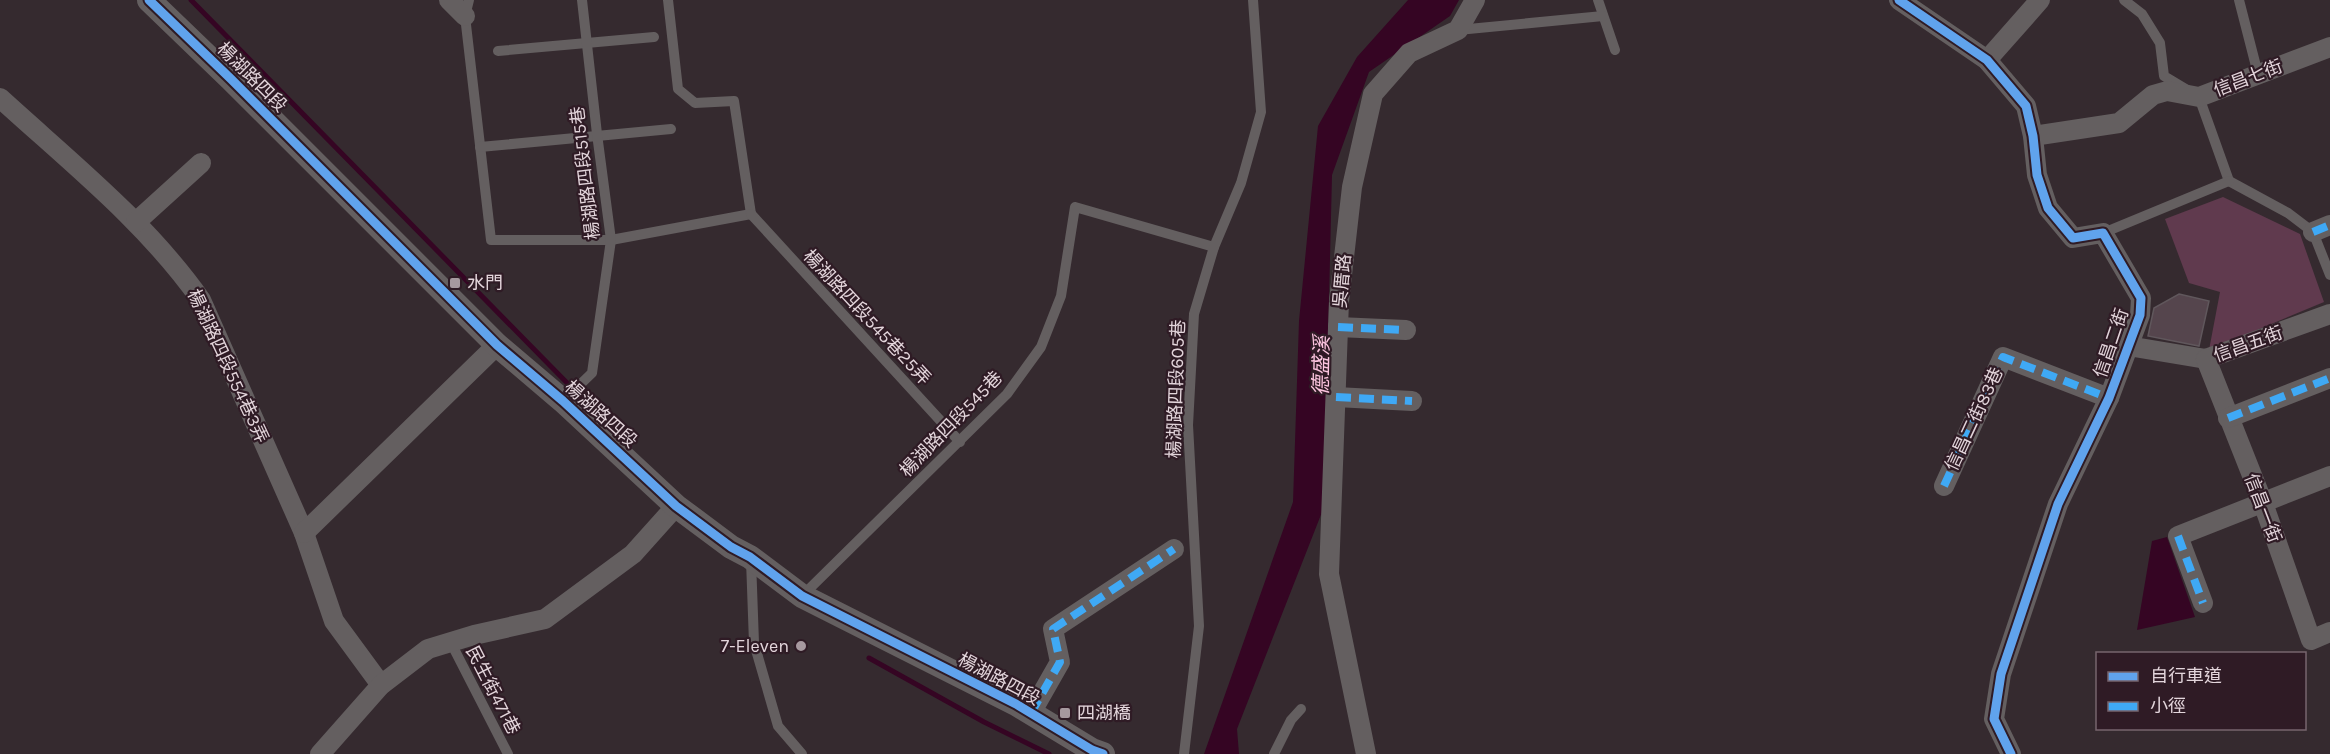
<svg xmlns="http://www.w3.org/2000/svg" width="2330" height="754" viewBox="0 0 2330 754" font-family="Karla,'Noto Sans TC',sans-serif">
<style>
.green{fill:#603a4e}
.water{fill:#350523}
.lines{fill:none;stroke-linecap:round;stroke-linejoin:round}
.stream{stroke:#350523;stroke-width:5}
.building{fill:#55454d;stroke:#60575c;stroke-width:1.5}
.service{stroke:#645f60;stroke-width:10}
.minor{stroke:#645f60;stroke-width:20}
.tertiary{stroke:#645f60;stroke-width:24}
.quiet{stroke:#3fa9f5;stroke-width:8;stroke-dasharray:15 8;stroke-linecap:butt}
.cycleway-casing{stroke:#2f1b25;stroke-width:13}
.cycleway{stroke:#60a3ed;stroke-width:9}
.poi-dot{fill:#a6999f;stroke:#2f1b25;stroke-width:2}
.labels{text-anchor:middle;stroke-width:4.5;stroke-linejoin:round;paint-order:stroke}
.street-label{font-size:18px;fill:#e3d5db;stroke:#2f1b25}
.poi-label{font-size:18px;fill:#e3d5db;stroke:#2f1b25;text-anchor:start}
.water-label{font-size:20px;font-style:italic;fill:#fdc5e0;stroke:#2f1b25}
</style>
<rect width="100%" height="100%" fill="#352a2f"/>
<!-- green -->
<path class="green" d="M 2223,197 L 2300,234 L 2324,302 L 2209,350 L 2220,292 L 2189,283 L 2165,219 Z"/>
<!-- water -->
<g class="water">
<path d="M 1408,0 L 1459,0 L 1450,16 L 1369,72 L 1332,175 L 1324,507 L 1237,729 L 1239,754 L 1204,754 L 1293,502 L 1299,321 L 1318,126 L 1357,57 Z"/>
<path d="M 2167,537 L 2195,617 L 2137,630 L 2152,541 Z"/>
</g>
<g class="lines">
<!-- stream -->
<g class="stream">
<path d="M 191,0 L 629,446"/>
<path d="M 869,658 L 984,722 L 1049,754"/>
</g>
</g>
<!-- building -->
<path class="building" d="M 2179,294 L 2209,301 L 2199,346 L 2148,336 L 2154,308 Z"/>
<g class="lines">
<!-- service -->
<g class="service">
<path d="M 469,0 L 465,16 L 491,240 L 611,240 L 751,214"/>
<path d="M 668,0 L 678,89 L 695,103 L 734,101 L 751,214"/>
<path d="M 1598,0 L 1615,50"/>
<path d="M 2124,0 L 2142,14 L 2160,43 L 2164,76 L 2199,97 L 2229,181"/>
<path d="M 2239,0 L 2258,74"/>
<path d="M 1458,30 L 1603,16"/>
<path d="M 498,51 L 654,37"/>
<path d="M 480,147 L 671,129"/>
<path d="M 2229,181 L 2288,213 L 2313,232 L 2330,275"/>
<path d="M 751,214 L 960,442"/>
<path d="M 2103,233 L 2229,181"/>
<path d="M 563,401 L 592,373 L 611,240 L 597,134 L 582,0"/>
<path d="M 751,560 L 754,643 L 778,726 L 802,754"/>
<path d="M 802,596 L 1007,394 L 1041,347 L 1061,296 L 1075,207 L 1214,247"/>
<path d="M 450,641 L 508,754"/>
<path d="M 1184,754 L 1199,626 L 1188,425 L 1194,314 L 1214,247 L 1241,183 L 1261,112 L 1253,0"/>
<path d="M 1274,754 L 1291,720 L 1301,709"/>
</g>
<!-- minor -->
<g class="minor">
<path d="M 449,0 L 465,16"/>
<path d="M 1899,0 L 1987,60 L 2026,106 L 2033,136 L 2037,175 L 2048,208 L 2073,238 L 2103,233 L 2141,298 L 2140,315 L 2109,398 L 2058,504 L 2001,674 L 1994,719 L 2011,754"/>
<path d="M 1987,60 L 2040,0"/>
<path d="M 0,98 C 70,162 146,222 201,300 L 304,533 L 334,621 L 381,685"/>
<path d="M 2033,136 L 2119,123 L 2153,95 L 2167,91 L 2199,97 L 2330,47"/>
<path d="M 136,222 L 201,163"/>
<path d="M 2313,232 L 2330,225"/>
<path d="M 1338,327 L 1406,330"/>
<path d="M 2128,346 L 2206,359 L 2330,314"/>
<path d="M 2206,359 L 2263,503 L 2311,640 L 2330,632"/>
<path d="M 1336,397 L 1412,401"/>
<path d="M 2228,418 L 2330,378"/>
<path d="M 1944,486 L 2003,357 L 2109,398"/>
<path d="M 304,533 L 497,345"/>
<path d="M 2203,603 L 2178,536 L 2330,476"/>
<path d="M 1031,713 L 1060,662 L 1053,629 L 1174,549"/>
<path d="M 320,754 L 381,685 L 428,649 L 474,635 L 545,619 L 633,554 L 676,506"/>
<path d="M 1366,754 L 1329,574 L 1339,301 L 1352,187 L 1373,94 L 1409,53 L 1458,30 L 1475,0"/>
</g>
<!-- tertiary -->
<path class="tertiary" d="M 149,0 L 231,79 L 497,345 L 563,401 L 676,506 L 731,547 L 750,557 L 802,596 L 1016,704 L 1092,750 L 1103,754"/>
<!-- quiet -->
<g class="quiet">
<path d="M 2313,232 L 2330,225"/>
<path d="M 1338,327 L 1406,330"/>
<path d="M 1336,397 L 1412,401"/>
<path d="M 2228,418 L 2330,378"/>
<path d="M 1944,486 L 2003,357 L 2109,398"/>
<path d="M 2178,536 L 2203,603"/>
<path d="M 1031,713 L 1060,662 L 1053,629 L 1174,549"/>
</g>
<!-- cycleway casing -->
<g class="cycleway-casing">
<g id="cycleway">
<path d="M 149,0 L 231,79 L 497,345 L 563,401 L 676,506 L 731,547 L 750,557 L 802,596 L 1016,704 L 1092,750 L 1103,754"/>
<path d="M 1899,0 L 1987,60 L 2026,106 L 2033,136 L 2037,175 L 2048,208 L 2073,238 L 2103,233 L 2141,298 L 2140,315 L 2109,398 L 2058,504 L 2001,674 L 1994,719 L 2011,754"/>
</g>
</g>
<!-- cycleway -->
<use href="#cycleway" class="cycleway"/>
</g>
<!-- markers -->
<g class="poi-dot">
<rect x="449" y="277" width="12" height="12" rx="3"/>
<circle cx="801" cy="646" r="6"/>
<rect x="1059" y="707" width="12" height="12" rx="3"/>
</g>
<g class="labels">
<!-- street labels -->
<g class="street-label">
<text transform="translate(252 77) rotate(45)" y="6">楊湖路四段</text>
<text transform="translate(2248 78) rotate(-21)" y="6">信昌七街</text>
<text transform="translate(585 173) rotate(-97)" y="6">楊湖路四段515巷</text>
<text transform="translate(1342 281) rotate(-85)" y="6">吳厝路</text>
<text transform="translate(867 317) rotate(47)" y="6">楊湖路四段545巷25弄</text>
<text transform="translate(2111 343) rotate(-71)" y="6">信昌二街</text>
<text transform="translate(2248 344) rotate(-20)" y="6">信昌五街</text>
<text transform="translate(228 366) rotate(65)" y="6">楊湖路四段554巷3弄</text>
<text transform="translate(1176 389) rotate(-88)" y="6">楊湖路四段605巷</text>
<text transform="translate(601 414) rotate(42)" y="6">楊湖路四段</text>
<text transform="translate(1974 419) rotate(-65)" y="6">信昌二街83巷</text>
<text transform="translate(951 424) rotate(-46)" y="6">楊湖路四段545巷</text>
<text transform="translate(2263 508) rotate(69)" y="6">信昌一街</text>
<text transform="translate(999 679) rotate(28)" y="6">楊湖路四段</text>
<text transform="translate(493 690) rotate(63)" y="6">民生街471巷</text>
</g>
<!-- poi labels -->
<g class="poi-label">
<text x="467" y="289">水門</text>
<text x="789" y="652" text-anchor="end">7-Eleven</text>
<text x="1077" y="719">四湖橋</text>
</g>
<!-- water labels -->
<g class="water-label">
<text transform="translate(1321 366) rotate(-89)" y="7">德盛溪</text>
</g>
</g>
<!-- legend -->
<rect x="2096" y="652" width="210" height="78" fill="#2f1b25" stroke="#77656e" stroke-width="1.5"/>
<rect x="2108" y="672" width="30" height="9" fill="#60a3ed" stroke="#77656e" stroke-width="1.5"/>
<text x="2150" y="682" font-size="18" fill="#e3d5db">自行車道</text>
<rect x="2108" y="702" width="30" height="9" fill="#3fa9f5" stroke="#77656e" stroke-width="1.5"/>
<text x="2150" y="712" font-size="18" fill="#e3d5db">小徑</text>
</svg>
